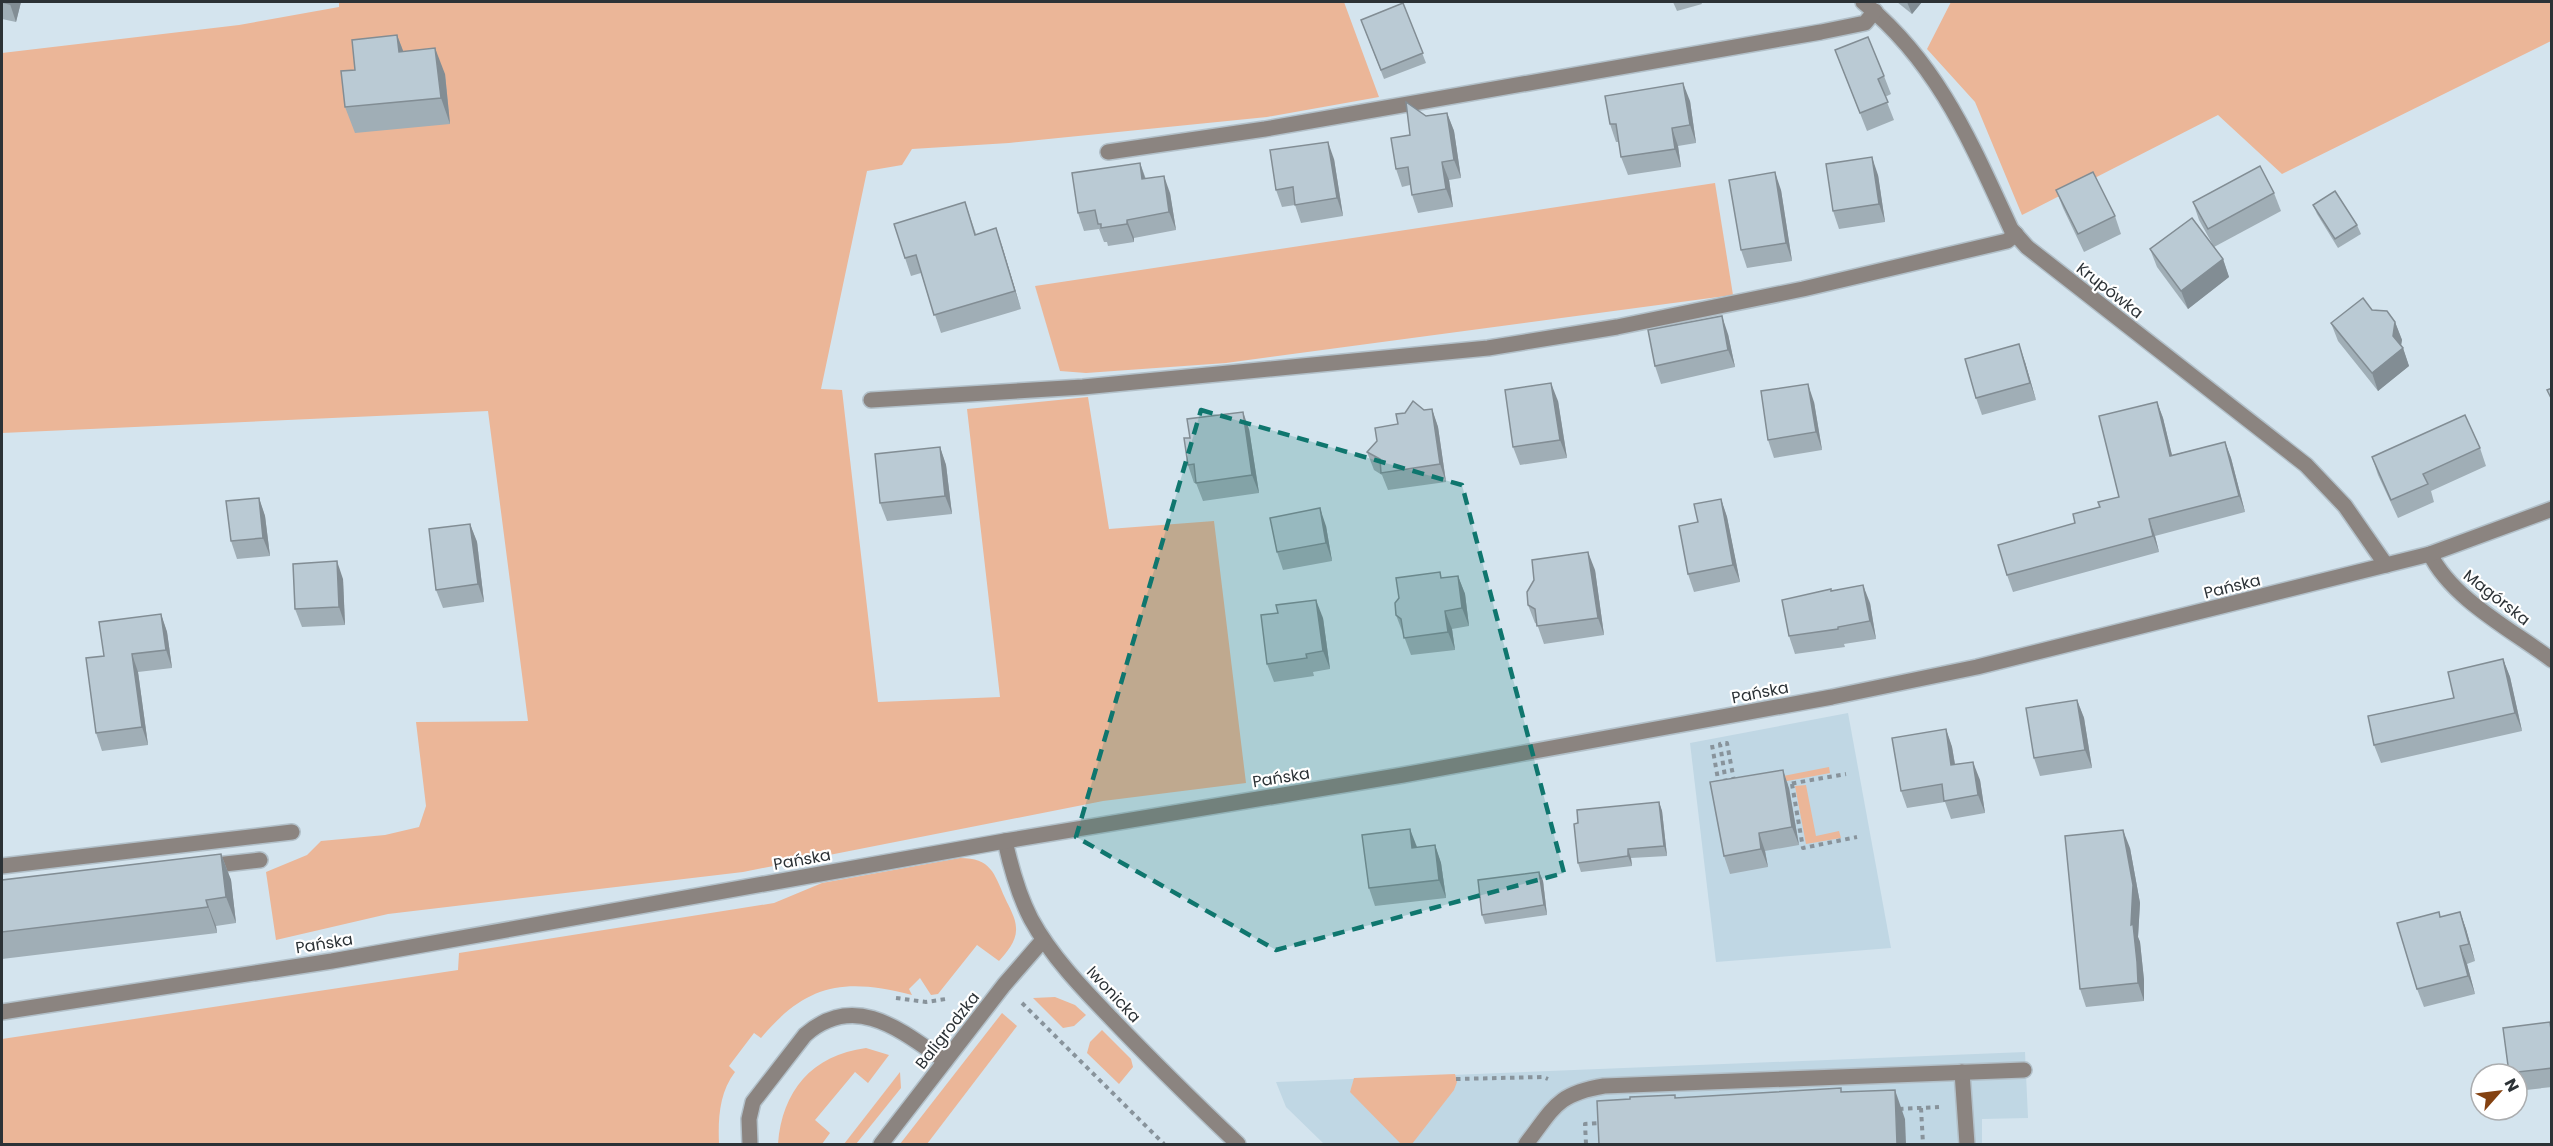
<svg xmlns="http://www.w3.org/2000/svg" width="2553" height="1146" viewBox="0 0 2553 1146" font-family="Poppins,sans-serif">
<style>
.built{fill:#c0d7e4}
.green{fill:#ebb698}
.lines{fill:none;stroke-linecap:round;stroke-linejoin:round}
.minor-casing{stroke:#b2c0c9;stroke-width:18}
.path{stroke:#88939b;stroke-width:4;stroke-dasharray:4.5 4.5;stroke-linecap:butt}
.minor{stroke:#8b8480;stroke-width:15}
.wall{fill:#a0aeb6}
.shaded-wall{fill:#828d94}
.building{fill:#bacad4;stroke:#828d94;stroke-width:1.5}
.marked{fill:#0f766e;fill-opacity:0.2;stroke:#0f766e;stroke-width:4.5;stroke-dasharray:12 8;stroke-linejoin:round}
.labels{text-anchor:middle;stroke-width:4.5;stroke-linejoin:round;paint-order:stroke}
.street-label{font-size:16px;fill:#2c3236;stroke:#fff}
</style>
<rect width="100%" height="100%" fill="#d4e4ee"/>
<!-- built -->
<g class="built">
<path d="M 1848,713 L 1891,948 L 1716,962 L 1690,743 Z"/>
<path d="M 2025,1052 L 2028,1118 L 1982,1119 L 1982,1144 L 1324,1144 L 1286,1107 L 1276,1082 Z"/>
</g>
<!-- green -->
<g class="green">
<path d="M 339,2 L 1344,2 L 1379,97 L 1267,117 L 1009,143 L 912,149 L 902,165 L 867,171 L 821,389 L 842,390 L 878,702 L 1000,697 L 967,409 L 1088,397 L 1109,529 L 1214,521 L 1246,783 L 1103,801 L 743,872 L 388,914 L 276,940 L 266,872 L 307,855 L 321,841 L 385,835 L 419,827 L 426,806 L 416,722 L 528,721 L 488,411 L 2,433 L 2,53 L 239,25 L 339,7 Z"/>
<path d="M 1951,2 L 2551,2 L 2551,41 L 2282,174 L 2218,115 L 2022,215 L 1975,102 L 1927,49 Z"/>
<path d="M 1715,183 L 1733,295 L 1226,363 L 1086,373 L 1060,371 L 1035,286 Z"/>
<path d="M 1829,767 L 1830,773 L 1739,790 L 1738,785 Z"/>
<path d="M 1806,785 L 1816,836 L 1839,831 L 1841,838 L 1806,844 L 1795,786 Z"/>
<path d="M 960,858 C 991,858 994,873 1005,898 C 1009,907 1016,918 1016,928 C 1017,941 1007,952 999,961 L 977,945 L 938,994 L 931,995 L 920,978 L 909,989 L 912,995 C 845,978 807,983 761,1038 L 754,1033 L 729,1066 L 735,1072 C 719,1093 718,1119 719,1144 L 2,1144 L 2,1039 L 458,970 L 459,953 L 774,903 L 822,883 Z"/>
<path d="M 1055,997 L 1075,1005 L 1086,1015 L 1074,1026 L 1063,1028 L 1033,998 Z"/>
<path d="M 1002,1013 L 1017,1026 L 927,1144 L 900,1144 Z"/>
<path d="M 1102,1030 L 1131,1059 L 1133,1067 L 1119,1084 L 1087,1053 L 1090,1042 Z"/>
<path d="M 866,1048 L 889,1055 L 868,1083 L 855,1072 L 815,1120 L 830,1133 L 822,1144 L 778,1144 C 782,1091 812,1055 866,1048 Z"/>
<path d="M 900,1072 L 901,1088 L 856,1144 L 844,1144 Z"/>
<path d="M 1455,1074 L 1457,1082 L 1454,1090 L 1412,1144 L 1401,1144 L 1350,1092 L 1354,1078 Z"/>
</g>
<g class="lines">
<!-- minor casing -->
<g class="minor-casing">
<g id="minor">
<path d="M 1863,2 C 1939,64 1971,143 2011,229 L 2027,247 L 2306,465 L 2345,506 L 2386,565"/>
<path d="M 1108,152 L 1265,129 L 1821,32 L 1865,23 L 1875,11"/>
<path d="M 871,400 L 1083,387 L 1488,348 L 1617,327 L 1803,289 L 2007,241 L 2016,234"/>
<path d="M 2430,554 C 2452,599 2512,630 2552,660"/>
<path d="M 1005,841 C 1011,868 1018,894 1031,919 C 1051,956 1082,988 1111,1018 C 1152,1061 1195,1103 1238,1144"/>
<path d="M 2,866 L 292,832"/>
<path d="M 207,866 L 260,860"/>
<path d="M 2,1012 L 332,961 L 1005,841 L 1403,775 L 1832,697 L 1977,667 L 2430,554 L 2552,509"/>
<path d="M 1962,1072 L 1967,1144"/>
<path d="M 750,1144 L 749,1119 L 753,1102 L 805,1035 C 855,991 902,1031 945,1061"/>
<path d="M 881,1144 L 1004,985 L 1043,940"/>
<path d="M 1526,1144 C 1554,1108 1556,1094 1604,1086 L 2024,1070"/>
</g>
</g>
<!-- path -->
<g class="path">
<path d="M 1712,745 L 1719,785"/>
<path d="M 1726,783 L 1720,744 L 1727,743 L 1734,781"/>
<path d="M 1792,784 L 1803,848 L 1857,837"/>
<path d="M 1783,785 L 1846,774"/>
<path d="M 896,998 L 926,1002 L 946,999"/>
<path d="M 1022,1003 L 1164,1144"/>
<path d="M 1456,1079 L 1543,1077 L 1548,1079"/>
<path d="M 1921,1108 L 1923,1144"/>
<path d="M 1899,1109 L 1939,1107"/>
<path d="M 1586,1144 L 1585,1124 L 1601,1123"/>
</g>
<!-- minor -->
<use href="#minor" class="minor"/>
</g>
<!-- wall -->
<g class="wall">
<path d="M 2,2 L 21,2 L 16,22 L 2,19 Z"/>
<path d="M 1673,2 L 1701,2 L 1702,4 L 1677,11 Z"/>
<path d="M 1897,2 L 1922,2 L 1912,14 Z"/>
<path d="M 1403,3 L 1426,63 L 1384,79 L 1361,20 Z"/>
<path d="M 397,35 L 403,51 L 445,74 L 450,124 L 355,133 L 345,107 L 355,70 Z"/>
<path d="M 1835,50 L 1884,76 L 1891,94 L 1885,97 L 1894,120 L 1867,131 Z"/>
<path d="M 1690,101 L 1696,143 L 1678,146 L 1681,167 L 1628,175 L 1621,157 L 1619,142 L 1616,142 L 1610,124 Z"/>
<path d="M 1447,113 L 1454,131 L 1461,178 L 1449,180 L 1453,207 L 1418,213 L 1412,195 L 1410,185 L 1402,187 L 1396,169 L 1410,135 L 1426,116 Z"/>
<path d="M 1334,159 L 1343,216 L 1301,223 L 1295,205 L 1282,207 L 1276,190 Z"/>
<path d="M 1140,163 L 1146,179 L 1170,193 L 1176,230 L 1134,238 L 1134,242 L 1108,246 L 1107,242 L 1104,242 L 1099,229 L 1084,231 L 1078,213 Z"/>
<path d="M 1878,175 L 1885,222 L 1839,229 L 1833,211 Z"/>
<path d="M 1781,190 L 1792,261 L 1747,268 L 1741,250 Z"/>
<path d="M 2056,190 L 2115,216 L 2121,234 L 2084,252 L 2063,208 Z"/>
<path d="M 2274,193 L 2281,211 L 2214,247 L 2199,220 L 2193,202 Z"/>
<path d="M 965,202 L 976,234 L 1002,246 L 1021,309 L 941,333 L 921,273 L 911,276 L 905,258 Z"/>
<path d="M 2313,205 L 2357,225 L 2361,234 L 2338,248 L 2317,214 Z"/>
<path d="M 2150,249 L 2223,259 L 2229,277 L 2188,309 L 2157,267 Z"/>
<path d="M 2372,310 L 2395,322 L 2402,340 L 2401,346 L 2403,348 L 2409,366 L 2378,391 L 2338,341 L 2331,323 Z"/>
<path d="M 1728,334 L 1735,367 L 1661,384 L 1655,366 Z"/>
<path d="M 2025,362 L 2036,400 L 1982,415 L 1976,398 Z"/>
<path d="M 1558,401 L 1567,458 L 1520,465 L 1513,447 Z"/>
<path d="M 1814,402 L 1822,450 L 1774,458 L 1768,440 Z"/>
<path d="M 2157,402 L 2163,418 L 2172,455 L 2225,442 L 2231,458 L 2245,512 L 2155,536 L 2159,552 L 2013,592 L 2007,575 L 2075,523 L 2100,507 L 2119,497 Z"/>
<path d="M 1432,409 L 1438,427 L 1446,482 L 1388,490 L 1382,475 L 1374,470 L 1367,452 L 1398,424 L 1424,410 Z"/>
<path d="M 1249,429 L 1259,493 L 1203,501 L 1196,483 L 1194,483 L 1188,465 Z"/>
<path d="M 940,447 L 946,465 L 952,514 L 887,521 L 880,503 Z"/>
<path d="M 2480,448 L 2486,466 L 2431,491 L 2434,502 L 2398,518 L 2378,475 L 2372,457 Z"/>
<path d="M 259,498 L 265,516 L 270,556 L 237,559 L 231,541 Z"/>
<path d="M 1721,499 L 1727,517 L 1740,582 L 1694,592 L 1688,574 L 1698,522 Z"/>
<path d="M 470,524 L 477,542 L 484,602 L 443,608 L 436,590 Z"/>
<path d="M 1326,526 L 1332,561 L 1283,570 L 1277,552 Z"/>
<path d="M 1595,570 L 1604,635 L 1544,644 L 1537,624 L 1535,623 L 1528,605 Z"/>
<path d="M 1458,576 L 1465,594 L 1469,626 L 1452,629 L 1455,650 L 1411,655 L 1396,615 L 1442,578 Z"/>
<path d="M 343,579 L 345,625 L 302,627 L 295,609 Z"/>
<path d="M 1832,591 L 1870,603 L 1876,639 L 1844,644 L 1845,647 L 1795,654 L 1789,636 Z"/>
<path d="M 161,614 L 167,632 L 172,668 L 138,672 L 148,745 L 102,751 L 96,733 L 104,656 Z"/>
<path d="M 1323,618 L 1330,669 L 1313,672 L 1314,676 L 1274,682 L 1267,664 Z"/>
<path d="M 2503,659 L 2510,677 L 2522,731 L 2381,763 L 2374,745 L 2454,698 Z"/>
<path d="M 2077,700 L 2084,718 L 2092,768 L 2040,776 L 2034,758 Z"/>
<path d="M 1946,729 L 1952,747 L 1955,764 L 1980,780 L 1985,813 L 1951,819 L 1945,802 L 1907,808 L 1901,791 Z"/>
<path d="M 1789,788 L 1799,845 L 1765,851 L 1768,867 L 1730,874 L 1724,856 Z"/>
<path d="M 1659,802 L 1662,811 L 1667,856 L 1631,858 L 1632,866 L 1581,872 L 1578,863 L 1578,823 Z"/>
<path d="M 1435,845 L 1441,863 L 1446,898 L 1375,906 L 1369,888 L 1417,847 Z"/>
<path d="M 2130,848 L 2140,903 L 2138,937 L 2140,942 L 2144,980 L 2144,1001 L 2086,1007 L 2080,989 Z"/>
<path d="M 221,854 L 231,880 L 236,923 L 216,926 L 217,933 L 2,959 L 2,880 Z"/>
<path d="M 1539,872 L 1543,881 L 1547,915 L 1485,924 L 1482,915 Z"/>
<path d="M 2460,912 L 2466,929 L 2475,961 L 2467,964 L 2475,994 L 2424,1007 L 2417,989 L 2441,917 Z"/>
<path d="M 2550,1022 L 2552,1028 L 2552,1087 L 2517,1091 L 2517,1074 L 2509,1074 L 2503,1028 Z"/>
</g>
<!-- shaded-wall -->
<g class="shaded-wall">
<path d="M 10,2 L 21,2 L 16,22 L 10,4 Z"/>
<path d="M 1907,2 L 1922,2 L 1912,14 Z"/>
<path d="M 397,35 L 407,61 L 399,52 Z"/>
<path d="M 435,48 L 445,74 L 450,124 L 441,98 Z"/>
<path d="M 1683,83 L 1690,101 L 1696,143 L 1690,125 Z"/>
<path d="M 1447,113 L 1454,131 L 1461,178 L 1454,160 Z"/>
<path d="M 1672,128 L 1678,146 L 1681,167 L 1675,149 Z"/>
<path d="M 1328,142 L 1334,159 L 1343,216 L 1337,198 Z"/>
<path d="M 1872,157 L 1878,175 L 1885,222 L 1879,204 Z"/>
<path d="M 1442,162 L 1449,180 L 1453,207 L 1446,189 Z"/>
<path d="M 1140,163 L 1146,181 L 1142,179 Z"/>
<path d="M 1775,172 L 1781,190 L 1792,261 L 1786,243 Z"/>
<path d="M 1164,176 L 1170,193 L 1176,230 L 1169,212 Z"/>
<path d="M 1127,220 L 1134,238 L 1134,242 L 1127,224 Z"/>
<path d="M 996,228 L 1002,246 L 1021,309 L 1015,291 Z"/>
<path d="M 2223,259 L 2229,277 L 2188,309 L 2181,291 Z"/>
<path d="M 1722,316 L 1728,334 L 1735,367 L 1728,350 Z"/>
<path d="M 2395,322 L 2402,340 L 2400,350 L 2403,348 L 2409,366 L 2378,391 L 2372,373 L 2393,336 Z"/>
<path d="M 2019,344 L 2025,362 L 2036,400 L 2030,383 Z"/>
<path d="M 1551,383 L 1558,401 L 1567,458 L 1560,440 Z"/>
<path d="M 1808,384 L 1814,402 L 1822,450 L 1816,432 Z"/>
<path d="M 2157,402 L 2163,418 L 2176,472 L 2170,456 Z"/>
<path d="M 1432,409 L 1438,427 L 1446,482 L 1440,464 Z"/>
<path d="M 1243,412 L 1249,429 L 1259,493 L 1252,475 Z"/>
<path d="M 2225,442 L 2231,458 L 2245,512 L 2239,496 Z"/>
<path d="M 940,447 L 946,465 L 952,514 L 945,496 Z"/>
<path d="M 259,498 L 265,516 L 270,556 L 263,538 Z"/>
<path d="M 1721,499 L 1727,517 L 1740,582 L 1733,565 Z"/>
<path d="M 1320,508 L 1326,526 L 1332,561 L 1326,543 Z"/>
<path d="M 2149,519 L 2155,536 L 2159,552 L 2153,536 Z"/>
<path d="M 470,524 L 477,542 L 484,602 L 478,584 Z"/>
<path d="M 1588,552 L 1595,570 L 1604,635 L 1598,618 Z"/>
<path d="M 337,561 L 343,579 L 345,625 L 339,607 Z"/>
<path d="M 1458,576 L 1465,594 L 1469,626 L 1462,608 Z"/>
<path d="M 1863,585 L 1870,603 L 1876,639 L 1870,621 Z"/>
<path d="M 1316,600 L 1323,618 L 1330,669 L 1323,651 Z"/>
<path d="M 1445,611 L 1452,629 L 1455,650 L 1448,632 Z"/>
<path d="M 161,614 L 167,632 L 172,668 L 166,650 Z"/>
<path d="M 132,654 L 138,672 L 148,745 L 142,727 Z"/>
<path d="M 2503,659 L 2510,677 L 2522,731 L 2515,713 Z"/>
<path d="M 2077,700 L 2084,718 L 2092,768 L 2085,750 Z"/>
<path d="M 1946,729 L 1952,747 L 1958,783 L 1951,765 Z"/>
<path d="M 1973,762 L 1980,780 L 1985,813 L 1978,795 Z"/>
<path d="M 1783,770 L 1789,788 L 1799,845 L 1792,827 Z"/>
<path d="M 1659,802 L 1662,811 L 1667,856 L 1664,846 Z"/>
<path d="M 1410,829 L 1417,847 L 1412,848 Z"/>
<path d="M 2123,830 L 2130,848 L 2140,903 L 2138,937 L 2140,942 L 2144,980 L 2144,1001 L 2138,983 L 2131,925 Z"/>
<path d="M 1759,833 L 1765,851 L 1768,867 L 1761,849 Z"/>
<path d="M 1435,845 L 1441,863 L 1446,898 L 1439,880 Z"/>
<path d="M 1628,849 L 1631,858 L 1632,866 L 1628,856 Z"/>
<path d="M 221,854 L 231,880 L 236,923 L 226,897 Z"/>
<path d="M 1539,872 L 1543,881 L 1547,915 L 1544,905 Z"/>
<path d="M 206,900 L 216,926 L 217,933 L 208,907 Z"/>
<path d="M 2460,912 L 2466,929 L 2475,961 L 2469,944 Z"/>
<path d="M 2460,946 L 2467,964 L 2475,994 L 2468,976 Z"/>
<path d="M 1895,1090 L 1905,1119 L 1906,1144 L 1897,1144 Z"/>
</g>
<!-- building -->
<g class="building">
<path d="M 2,2 L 10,2 L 10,4 Z"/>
<path d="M 1403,3 L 1423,53 L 1381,70 L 1361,20 Z"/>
<path d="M 397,35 L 399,52 L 435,48 L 441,98 L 345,107 L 341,71 L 355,70 L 352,40 Z"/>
<path d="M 1868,37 L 1884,76 L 1878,79 L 1888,102 L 1860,113 L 1835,50 Z"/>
<path d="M 1683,83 L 1690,125 L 1672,128 L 1675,149 L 1621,157 L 1616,124 L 1610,124 L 1605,96 Z"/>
<path d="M 1406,102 L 1426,116 L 1447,113 L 1454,160 L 1442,162 L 1446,189 L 1412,195 L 1408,167 L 1396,169 L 1391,138 L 1410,135 Z"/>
<path d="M 1328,142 L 1337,198 L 1295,205 L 1293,187 L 1276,190 L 1270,150 Z"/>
<path d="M 1872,157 L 1879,204 L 1833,211 L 1826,164 Z"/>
<path d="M 1140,163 L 1142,179 L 1164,176 L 1169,212 L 1127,220 L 1127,224 L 1101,228 L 1101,224 L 1098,224 L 1095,210 L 1078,213 L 1072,173 Z"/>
<path d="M 2260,166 L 2274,193 L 2208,229 L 2193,202 Z"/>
<path d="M 1775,172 L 1786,243 L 1741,250 L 1729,180 Z"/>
<path d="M 2093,172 L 2115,216 L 2078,234 L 2056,190 Z"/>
<path d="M 2335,191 L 2357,225 L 2335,239 L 2313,205 Z"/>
<path d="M 965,202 L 975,235 L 996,228 L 1015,291 L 934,315 L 916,255 L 905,258 L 894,224 Z"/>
<path d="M 2192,218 L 2223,259 L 2181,291 L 2150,249 Z"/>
<path d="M 2363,298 L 2372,310 L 2387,311 L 2395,322 L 2393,336 L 2403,348 L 2372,373 L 2331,323 Z"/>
<path d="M 1722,316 L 1728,350 L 1655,366 L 1648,330 Z"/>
<path d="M 2019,344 L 2030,383 L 1976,398 L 1965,359 Z"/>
<path d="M 1551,383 L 1560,440 L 1513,447 L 1505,390 Z"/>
<path d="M 1808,384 L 1816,432 L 1768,440 L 1761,391 Z"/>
<path d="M 2552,388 L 2552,400 L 2547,390 Z"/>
<path d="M 1413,401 L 1424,410 L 1432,409 L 1440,464 L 1381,473 L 1380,459 L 1367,452 L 1377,441 L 1375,428 L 1398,424 L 1396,414 L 1405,413 Z"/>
<path d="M 2157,402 L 2170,456 L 2225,442 L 2239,496 L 2149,519 L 2153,536 L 2007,575 L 1998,545 L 2075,523 L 2073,514 L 2100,507 L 2098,502 L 2119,497 L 2099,416 Z"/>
<path d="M 1243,412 L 1252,475 L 1196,483 L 1194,464 L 1188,465 L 1184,438 L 1190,438 L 1187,419 Z"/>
<path d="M 2465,415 L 2480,448 L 2423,474 L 2428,484 L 2391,500 L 2372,457 Z"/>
<path d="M 940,447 L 945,496 L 880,503 L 875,454 Z"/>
<path d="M 259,498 L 263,538 L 231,541 L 226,501 Z"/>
<path d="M 1721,499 L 1733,565 L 1688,574 L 1679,526 L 1698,522 L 1694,504 Z"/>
<path d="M 1320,508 L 1326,543 L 1277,552 L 1270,518 Z"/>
<path d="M 470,524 L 478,584 L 436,590 L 429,529 Z"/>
<path d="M 1588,552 L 1598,618 L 1537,626 L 1535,609 L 1528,605 L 1527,592 L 1534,580 L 1532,560 Z"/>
<path d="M 337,561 L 339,607 L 295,609 L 293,564 Z"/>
<path d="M 1440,572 L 1441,578 L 1458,576 L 1462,608 L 1445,611 L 1448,632 L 1404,638 L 1401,619 L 1396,615 L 1395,603 L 1399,598 L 1396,578 Z"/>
<path d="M 1863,585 L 1870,621 L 1838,627 L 1838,629 L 1789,636 L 1782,600 L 1831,589 L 1831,591 Z"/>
<path d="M 1316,600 L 1323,651 L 1306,654 L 1307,658 L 1267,664 L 1261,615 L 1278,613 L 1276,605 Z"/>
<path d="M 161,614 L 166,650 L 132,654 L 142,727 L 96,733 L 86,658 L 104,656 L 99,622 Z"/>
<path d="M 2503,659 L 2515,713 L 2374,745 L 2368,716 L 2454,698 L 2448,672 Z"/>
<path d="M 2077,700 L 2085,750 L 2034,758 L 2026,708 Z"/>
<path d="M 1946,729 L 1951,765 L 1973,762 L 1978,795 L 1944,801 L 1942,784 L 1901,791 L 1892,738 Z"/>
<path d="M 1783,770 L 1792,827 L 1759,833 L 1761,849 L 1724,856 L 1710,782 Z"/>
<path d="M 1659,802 L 1664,846 L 1628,849 L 1628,856 L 1578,863 L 1574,824 L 1578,823 L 1577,810 Z"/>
<path d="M 1410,829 L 1412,848 L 1435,845 L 1439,880 L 1369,888 L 1362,835 Z"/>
<path d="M 2123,830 L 2133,885 L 2131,925 L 2133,924 L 2137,962 L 2138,983 L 2080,989 L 2065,836 Z"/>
<path d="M 221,854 L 226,897 L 206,900 L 208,907 L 2,932 L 2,880 Z"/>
<path d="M 1539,872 L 1544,905 L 1482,915 L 1478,880 Z"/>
<path d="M 2439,912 L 2440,917 L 2460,912 L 2469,944 L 2460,946 L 2468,976 L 2417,989 L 2397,923 Z"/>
<path d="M 2550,1022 L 2552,1038 L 2552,1068 L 2509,1073 L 2503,1028 Z"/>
<path d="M 1841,1088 L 1841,1092 L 1895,1090 L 1897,1144 L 1599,1144 L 1597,1101 L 1630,1099 L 1630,1097 L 1675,1095 L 1675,1098 Z"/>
</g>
<!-- marked area -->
<path class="marked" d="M 1201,410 L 1462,485 L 1564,873 L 1276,950 L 1076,837 Z"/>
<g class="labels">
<!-- street labels -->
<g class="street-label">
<text transform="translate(2110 290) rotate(38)" y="6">Krupówka</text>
<text transform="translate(2232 586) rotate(-14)" y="6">Pańska</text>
<text transform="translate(2497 597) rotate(38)" y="6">Magórska</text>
<text transform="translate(1760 692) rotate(-11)" y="6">Pańska</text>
<text transform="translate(1281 777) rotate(-9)" y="6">Pańska</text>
<text transform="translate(802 859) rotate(-10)" y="6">Pańska</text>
<text transform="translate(324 943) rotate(-9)" y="6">Pańska</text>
<text transform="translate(1114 994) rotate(47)" y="6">Iwonicka</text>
<text transform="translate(947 1030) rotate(-52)" y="6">Baligrodzka</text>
</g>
</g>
<!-- border -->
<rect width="2553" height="1146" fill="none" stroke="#2c3236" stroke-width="6"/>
<!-- north arrow -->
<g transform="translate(2499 1092) rotate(62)"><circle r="28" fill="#ffffff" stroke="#abadaf" stroke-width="1.5"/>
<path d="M0-4.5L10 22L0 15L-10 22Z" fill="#844110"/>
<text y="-9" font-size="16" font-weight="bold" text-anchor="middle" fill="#2c3236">N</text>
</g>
</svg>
